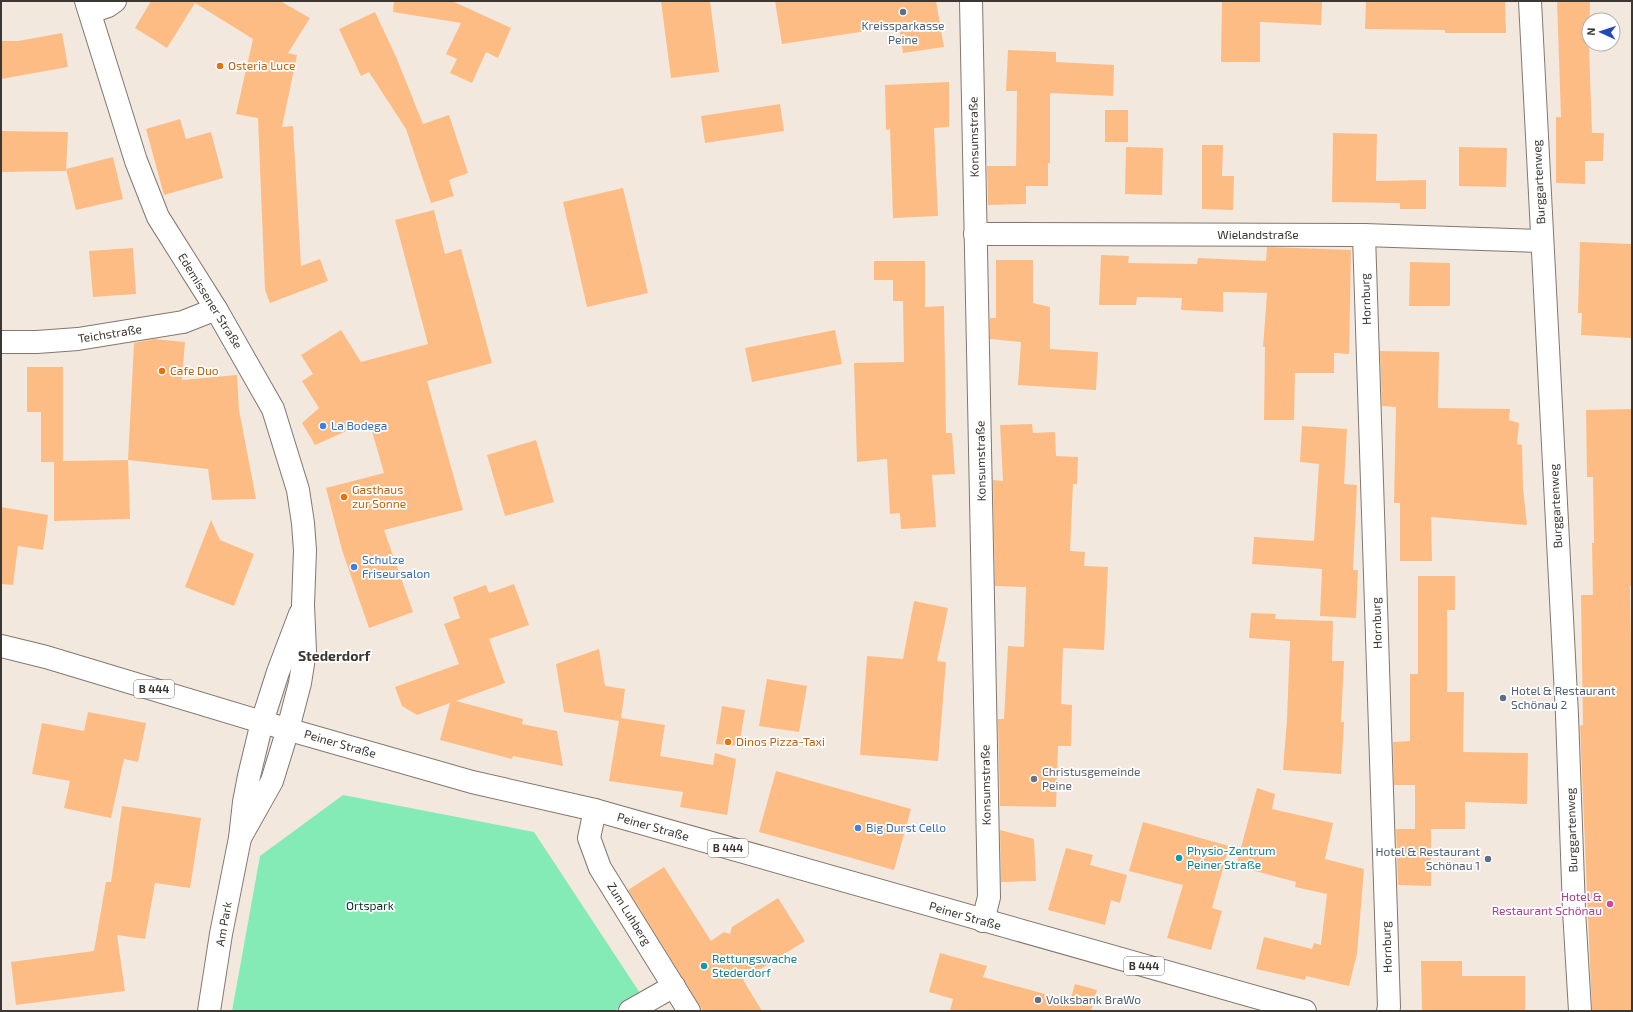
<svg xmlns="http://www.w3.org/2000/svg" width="1633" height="1012" viewBox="0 0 1633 1012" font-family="'Exo 2',sans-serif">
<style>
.green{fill:#85ebb6}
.building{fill:#fdbc84}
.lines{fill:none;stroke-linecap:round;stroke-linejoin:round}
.minor-casing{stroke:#81776f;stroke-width:24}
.major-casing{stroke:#81776f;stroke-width:24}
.minor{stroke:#fff;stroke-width:22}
.major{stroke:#fff;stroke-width:22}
.service-dot{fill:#5c6f8a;stroke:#fff;stroke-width:1.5}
.food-dot{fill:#e8710a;stroke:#fff;stroke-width:1.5}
.shop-dot{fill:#3f7fe0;stroke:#fff;stroke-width:1.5}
.worship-dot{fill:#6b7280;stroke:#fff;stroke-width:1.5}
.culture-dot{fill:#0f9aa8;stroke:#fff;stroke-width:1.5}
.hotel-dot{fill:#d1479c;stroke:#fff;stroke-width:1.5}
.labels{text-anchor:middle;stroke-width:3.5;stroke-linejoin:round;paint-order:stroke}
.shield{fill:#fff;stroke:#767370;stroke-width:1}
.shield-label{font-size:11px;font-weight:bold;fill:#3b3733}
.service-label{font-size:12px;fill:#4e5e75;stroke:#fff;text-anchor:start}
.food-label{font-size:12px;fill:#c56008;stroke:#fff;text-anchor:start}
.street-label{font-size:12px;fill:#3b3733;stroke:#fff}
.shop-label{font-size:12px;fill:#366cbe;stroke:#fff;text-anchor:start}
.worship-label{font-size:12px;fill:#5b616d;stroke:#fff;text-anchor:start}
.culture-label{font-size:12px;fill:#0d838f;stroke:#fff;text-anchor:start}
.hotel-label{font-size:12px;fill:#b23c85;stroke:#fff;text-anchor:end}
.park-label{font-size:12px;fill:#01341f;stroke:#fff}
.quarter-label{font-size:14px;font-weight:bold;fill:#3b3733;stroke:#fff}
</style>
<rect width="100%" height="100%" fill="#f3e8de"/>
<!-- green -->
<path class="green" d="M 343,795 L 534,832 L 642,996 L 614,1011 L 232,1011 L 260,856 Z"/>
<!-- building -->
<g class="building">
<path d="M 151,1 L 280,1 L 310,18 L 288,53 L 297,55 L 282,127 L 293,126 L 301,266 L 320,259 L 328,281 L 270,303 L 265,290 L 258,118 L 236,114 L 253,39 L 195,3 L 167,48 L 135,28 Z"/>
<path d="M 394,1 L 452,1 L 511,28 L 498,58 L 486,52 L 472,83 L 450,73 L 457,59 L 446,54 L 461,23 L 393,12 Z"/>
<path d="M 661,1 L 710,1 L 719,72 L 671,78 Z"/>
<path d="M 775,1 L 936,1 L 944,47 L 903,53 L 899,26 L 782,44 Z"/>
<path d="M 1222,1 L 1322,1 L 1321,25 L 1260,22 L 1260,62 L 1221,62 Z"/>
<path d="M 1366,1 L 1505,1 L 1506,33 L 1445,33 L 1445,30 L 1365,29 Z"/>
<path d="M 1557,1 L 1590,1 L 1589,49 L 1592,133 L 1604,133 L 1603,161 L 1585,161 L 1585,184 L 1556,183 L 1556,117 L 1561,117 Z"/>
<path d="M 375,12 L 397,59 L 423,124 L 449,115 L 468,173 L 449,180 L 454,196 L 431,203 L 406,129 L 369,72 L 361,76 L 339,29 Z"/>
<path d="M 62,33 L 68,67 L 1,79 L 1,41 L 18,41 Z"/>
<path d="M 1008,50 L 1056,52 L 1056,62 L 1114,65 L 1113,96 L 1050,93 L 1050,163 L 1048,163 L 1048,186 L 1026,186 L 1026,204 L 988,205 L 987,166 L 1016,166 L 1017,91 L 1006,91 Z"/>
<path d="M 949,82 L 949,127 L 934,128 L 938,216 L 893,218 L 890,129 L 886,130 L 885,85 Z"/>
<path d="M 780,104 L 784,131 L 705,143 L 701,116 Z"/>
<rect x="1105" y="110" width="23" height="32"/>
<path d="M 180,119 L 186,139 L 211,132 L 223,178 L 164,195 L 146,129 Z"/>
<path d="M 1,131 L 68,132 L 66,171 L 1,172 Z"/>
<path d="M 1333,133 L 1377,134 L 1376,181 L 1426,180 L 1426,209 L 1400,209 L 1400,203 L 1332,202 Z"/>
<path d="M 1202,145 L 1223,145 L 1222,176 L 1234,176 L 1233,210 L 1202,209 Z"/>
<path d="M 1126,147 L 1163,148 L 1162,195 L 1125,194 Z"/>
<path d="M 1459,147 L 1507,148 L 1506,187 L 1459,186 Z"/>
<path d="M 113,157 L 123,199 L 76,210 L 66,169 Z"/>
<path d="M 623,188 L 648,293 L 587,307 L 563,202 Z"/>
<path d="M 434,210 L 445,254 L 461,249 L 492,363 L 427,381 L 463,510 L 384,530 L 413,612 L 369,628 L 342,550 L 326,488 L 384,473 L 369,421 L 315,445 L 302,423 L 319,408 L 302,381 L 313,374 L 301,355 L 341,330 L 361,362 L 428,344 L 395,220 Z"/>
<path d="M 1580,242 L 1632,244 L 1632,338 L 1581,335 L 1582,313 L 1578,313 Z"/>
<path d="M 1267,247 L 1351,250 L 1349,354 L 1334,353 L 1334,373 L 1295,373 L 1294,420 L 1264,420 L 1265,347 L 1263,347 L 1267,293 L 1223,292 L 1223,312 L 1181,310 L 1182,298 L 1137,297 L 1136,305 L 1099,305 L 1101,255 L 1129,256 L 1128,263 L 1197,264 L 1198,258 L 1266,261 Z"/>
<path d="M 133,248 L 136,294 L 93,297 L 89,251 Z"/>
<path d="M 996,260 L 1033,260 L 1033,303 L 1050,307 L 1050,349 L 1098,352 L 1096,390 L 1018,385 L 1021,342 L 990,339 L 990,318 L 996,318 Z"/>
<path d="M 874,261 L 925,261 L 925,307 L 944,306 L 946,433 L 952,433 L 955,474 L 932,475 L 936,527 L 901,529 L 900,513 L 890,514 L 887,459 L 857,462 L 854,363 L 904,362 L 903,301 L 893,301 L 893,280 L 874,280 Z"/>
<path d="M 1410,262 L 1450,263 L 1450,306 L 1409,306 Z"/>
<path d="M 835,330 L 842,364 L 752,382 L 745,348 Z"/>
<path d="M 154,339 L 185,342 L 182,380 L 237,375 L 239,410 L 256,499 L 212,500 L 208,469 L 128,460 L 134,343 Z"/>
<path d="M 1380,351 L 1439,352 L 1438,408 L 1510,409 L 1509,420 L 1519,423 L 1517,444 L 1522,445 L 1523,488 L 1527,525 L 1431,517 L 1432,561 L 1400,561 L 1400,503 L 1394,503 L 1396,407 L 1382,406 Z"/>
<path d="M 27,367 L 63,367 L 63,461 L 128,460 L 130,519 L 54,521 L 54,462 L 41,462 L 41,412 L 27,412 Z"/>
<path d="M 1632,409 L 1632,586 L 1630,586 L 1632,698 L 1632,1011 L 1592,1011 L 1580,726 L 1583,725 L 1581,595 L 1593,595 L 1592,543 L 1594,543 L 1593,477 L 1587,477 L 1586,410 Z"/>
<path d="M 1032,424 L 1033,433 L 1055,432 L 1056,456 L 1078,457 L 1077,484 L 1073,484 L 1070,551 L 1085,552 L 1084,566 L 1108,567 L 1104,650 L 1063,648 L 1061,704 L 1072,705 L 1071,746 L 1058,746 L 1056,807 L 1000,806 L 998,719 L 1004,719 L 1008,646 L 1024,647 L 1026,587 L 995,586 L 993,480 L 1003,481 L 1000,425 Z"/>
<path d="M 1302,426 L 1347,429 L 1344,484 L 1357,485 L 1353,570 L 1358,570 L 1356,618 L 1320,616 L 1322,569 L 1252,564 L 1254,537 L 1314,541 L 1319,464 L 1300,462 Z"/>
<path d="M 536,440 L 554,502 L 505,516 L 487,455 Z"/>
<path d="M 1,507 L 48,515 L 43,550 L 18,546 L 13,585 L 1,584 Z"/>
<path d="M 211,520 L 220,540 L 254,554 L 234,606 L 185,587 Z"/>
<path d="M 1418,576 L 1455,576 L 1455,610 L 1447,610 L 1447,692 L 1464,692 L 1463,752 L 1528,753 L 1527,804 L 1465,802 L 1465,829 L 1431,829 L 1431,886 L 1398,885 L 1396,829 L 1415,829 L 1415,785 L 1394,785 L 1393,742 L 1410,741 L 1410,674 L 1418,674 Z"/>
<path d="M 514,584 L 529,625 L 489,639 L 505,683 L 456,701 L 523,719 L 522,724 L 557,731 L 563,766 L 513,756 L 512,759 L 440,740 L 450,703 L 417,715 L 402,706 L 395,687 L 459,664 L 444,624 L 460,618 L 453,597 L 486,585 L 489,593 Z"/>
<path d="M 914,601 L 948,608 L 937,661 L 946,662 L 938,761 L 860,755 L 867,656 L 903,659 Z"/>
<path d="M 1251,613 L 1276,614 L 1275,619 L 1333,621 L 1332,661 L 1344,661 L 1341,722 L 1344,722 L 1341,774 L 1283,770 L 1287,719 L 1290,641 L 1249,638 Z"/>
<path d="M 599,649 L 605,686 L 625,689 L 621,718 L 665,725 L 660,756 L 713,765 L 715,753 L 736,759 L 727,815 L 680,807 L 683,792 L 609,781 L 619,721 L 564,712 L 556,664 Z"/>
<path d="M 767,679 L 807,686 L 799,732 L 759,726 Z"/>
<path d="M 722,706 L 745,710 L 739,746 L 716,744 Z"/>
<path d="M 88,712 L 146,723 L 138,762 L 124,759 L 111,818 L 64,808 L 70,781 L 32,774 L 42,723 L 84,731 Z"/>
<path d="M 776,771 L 911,809 L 894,870 L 759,832 Z"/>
<path d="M 1257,788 L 1275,794 L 1272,809 L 1333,823 L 1325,859 L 1364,869 L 1357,954 L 1349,986 L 1306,976 L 1305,980 L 1256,969 L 1264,937 L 1312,949 L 1314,943 L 1321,945 L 1327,894 L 1295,887 L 1296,882 L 1236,866 Z"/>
<path d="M 122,806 L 201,818 L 190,888 L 155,883 L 145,939 L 117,935 L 125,991 L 16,1005 L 11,962 L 94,951 L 106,882 L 111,882 Z"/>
<path d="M 1143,822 L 1229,846 L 1212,908 L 1222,911 L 1211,950 L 1167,938 L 1183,885 L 1129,871 Z"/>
<path d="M 1000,830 L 1034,839 L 1036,881 L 1001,882 Z"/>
<path d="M 1066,848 L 1093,855 L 1090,865 L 1127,875 L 1120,903 L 1111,900 L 1105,925 L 1048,910 Z"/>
<path d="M 664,867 L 711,941 L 724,932 L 730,934 L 732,927 L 778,898 L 805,941 L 743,980 L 762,1011 L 703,1011 L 628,890 Z"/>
<path d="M 940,953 L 987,966 L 983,977 L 1070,1001 L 1075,984 L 1097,990 L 1091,1011 L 950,1011 L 953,999 L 929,992 Z"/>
<path d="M 1421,961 L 1462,961 L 1462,976 L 1525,976 L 1525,1011 L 1422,1011 Z"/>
</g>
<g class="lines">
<!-- minor casing -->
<g class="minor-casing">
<g id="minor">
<path d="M 86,1 L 136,161 L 158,217 L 216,309 L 273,409 L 298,490 L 303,523 L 305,550 L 303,605 L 305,651 L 300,683 L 288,729 L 272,781 L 240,838"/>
<path d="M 971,1 L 989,897 L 983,921"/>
<path d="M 1530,1 L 1567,715 L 1574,910 L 1580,1011"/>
<path d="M 90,12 L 108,6 L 115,1"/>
<path d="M 975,234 L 1364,235 L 1542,241"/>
<path d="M 1364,235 L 1389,1007 L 1388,1011"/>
<path d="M 1,342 L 37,342 L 78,339 L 183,322 L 216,309"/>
<path d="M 595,810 L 589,838 L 600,868 L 689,1011"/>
<path d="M 209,1011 L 221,934 L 240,838 L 244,802 L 249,776 L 262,722 L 278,672 L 300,614"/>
<path d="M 630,1011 L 674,986"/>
</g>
</g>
<!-- major casing -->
<g class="major-casing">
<path id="major" d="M 1,646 L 46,657 L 262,722 L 472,782 L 595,810 L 1305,1011"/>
</g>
<!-- minor -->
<use href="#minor" class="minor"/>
<!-- major -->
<use href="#major" class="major"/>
</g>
<!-- markers -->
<g class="service-dot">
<circle cx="903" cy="12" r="4"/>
<circle cx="1503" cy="698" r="4"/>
<circle cx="1488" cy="859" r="4"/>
<circle cx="1038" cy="1000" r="4"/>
</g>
<g class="food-dot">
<circle cx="220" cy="66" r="4"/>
<circle cx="162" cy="371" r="4"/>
<circle cx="344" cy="497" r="4"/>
<circle cx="728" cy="742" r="4"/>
</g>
<g class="shop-dot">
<circle cx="323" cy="426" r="4"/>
<circle cx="354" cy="567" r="4"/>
<circle cx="858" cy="828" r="4"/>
</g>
<circle class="worship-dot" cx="1034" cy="779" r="4"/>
<g class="culture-dot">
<circle cx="1179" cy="858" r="4"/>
<circle cx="704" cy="966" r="4"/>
</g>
<circle class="hotel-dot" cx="1610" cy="904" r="4"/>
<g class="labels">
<!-- shield labels -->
<g class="shield">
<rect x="134" y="680" width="40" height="18" rx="3"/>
<rect x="708" y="839" width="40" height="18" rx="3"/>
<rect x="1124" y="957" width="40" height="18" rx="3"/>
</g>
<g class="shield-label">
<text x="154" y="693">B 444</text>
<text x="728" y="852">B 444</text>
<text x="1144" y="970">B 444</text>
</g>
<!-- service labels -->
<g class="service-label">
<text x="903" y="30" text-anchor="middle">Kreissparkasse<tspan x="903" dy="14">Peine</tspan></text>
<text x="1511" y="695">Hotel &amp; Restaurant<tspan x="1511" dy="14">Schönau 2</tspan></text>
<text x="1480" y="856" text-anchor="end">Hotel &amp; Restaurant<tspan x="1480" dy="14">Schönau 1</tspan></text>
<text x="1046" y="1004">Volksbank BraWo</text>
</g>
<!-- food labels -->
<g class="food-label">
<text x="228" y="70">Osteria Luce</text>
<text x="170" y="375">Cafe Duo</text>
<text x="352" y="494">Gasthaus<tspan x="352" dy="14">zur Sonne</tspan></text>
<text x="736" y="746">Dinos Pizza-Taxi</text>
</g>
<!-- street labels -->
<g class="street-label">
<text transform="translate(974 137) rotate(-91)" y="4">Konsumstraße</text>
<text transform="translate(1539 182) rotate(-93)" y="4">Burggartenweg</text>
<text x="1258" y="239">Wielandstraße</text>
<text transform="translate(1366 299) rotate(-92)" y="4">Hornburg</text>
<text transform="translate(210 301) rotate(58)" y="4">Edemissener Straße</text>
<text transform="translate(110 334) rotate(-9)" y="4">Teichstraße</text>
<text transform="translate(981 461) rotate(-91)" y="4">Konsumstraße</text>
<text transform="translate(1556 506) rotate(-93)" y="4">Burggartenweg</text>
<text transform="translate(1377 623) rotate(-92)" y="4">Hornburg</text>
<text transform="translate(340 744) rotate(16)" y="4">Peiner Straße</text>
<text transform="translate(986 785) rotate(-91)" y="4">Konsumstraße</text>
<text transform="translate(653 827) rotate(16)" y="4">Peiner Straße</text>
<text transform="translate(1572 830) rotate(-92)" y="4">Burggartenweg</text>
<text transform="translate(629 914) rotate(58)" y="4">Zum Luhberg</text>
<text transform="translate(965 916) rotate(16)" y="4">Peiner Straße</text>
<text transform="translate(224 924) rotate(-80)" y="4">Am Park</text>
<text transform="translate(1387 947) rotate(-92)" y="4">Hornburg</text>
</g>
<!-- shop labels -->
<g class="shop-label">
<text x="331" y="430">La Bodega</text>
<text x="362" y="564">Schulze<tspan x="362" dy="14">Friseursalon</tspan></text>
<text x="866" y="832">Big Durst Cello</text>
</g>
<!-- worship labels -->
<g class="worship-label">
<text x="1042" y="776">Christusgemeinde<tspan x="1042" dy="14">Peine</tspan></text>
</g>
<!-- culture labels -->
<g class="culture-label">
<text x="1187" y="855">Physio-Zentrum<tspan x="1187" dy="14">Peiner Straße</tspan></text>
<text x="712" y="963">Rettungswache<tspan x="712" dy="14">Stederdorf</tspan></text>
</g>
<!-- hotel labels -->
<g class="hotel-label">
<text x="1602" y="901">Hotel &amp;<tspan x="1602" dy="14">Restaurant Schönau</tspan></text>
</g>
<!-- park labels -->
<g class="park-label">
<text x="370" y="910">Ortspark</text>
</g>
<!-- quarter labels -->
<g class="quarter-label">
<text x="334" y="661">Stederdorf</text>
</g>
</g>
<!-- border -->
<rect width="1633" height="1012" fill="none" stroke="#3b3733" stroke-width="4"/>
<!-- north arrow -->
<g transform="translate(1601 32) rotate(273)"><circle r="19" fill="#ffffff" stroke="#b1afad"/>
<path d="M0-3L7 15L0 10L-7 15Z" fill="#2249b7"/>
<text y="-6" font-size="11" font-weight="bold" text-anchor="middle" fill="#3b3733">N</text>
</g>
</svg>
